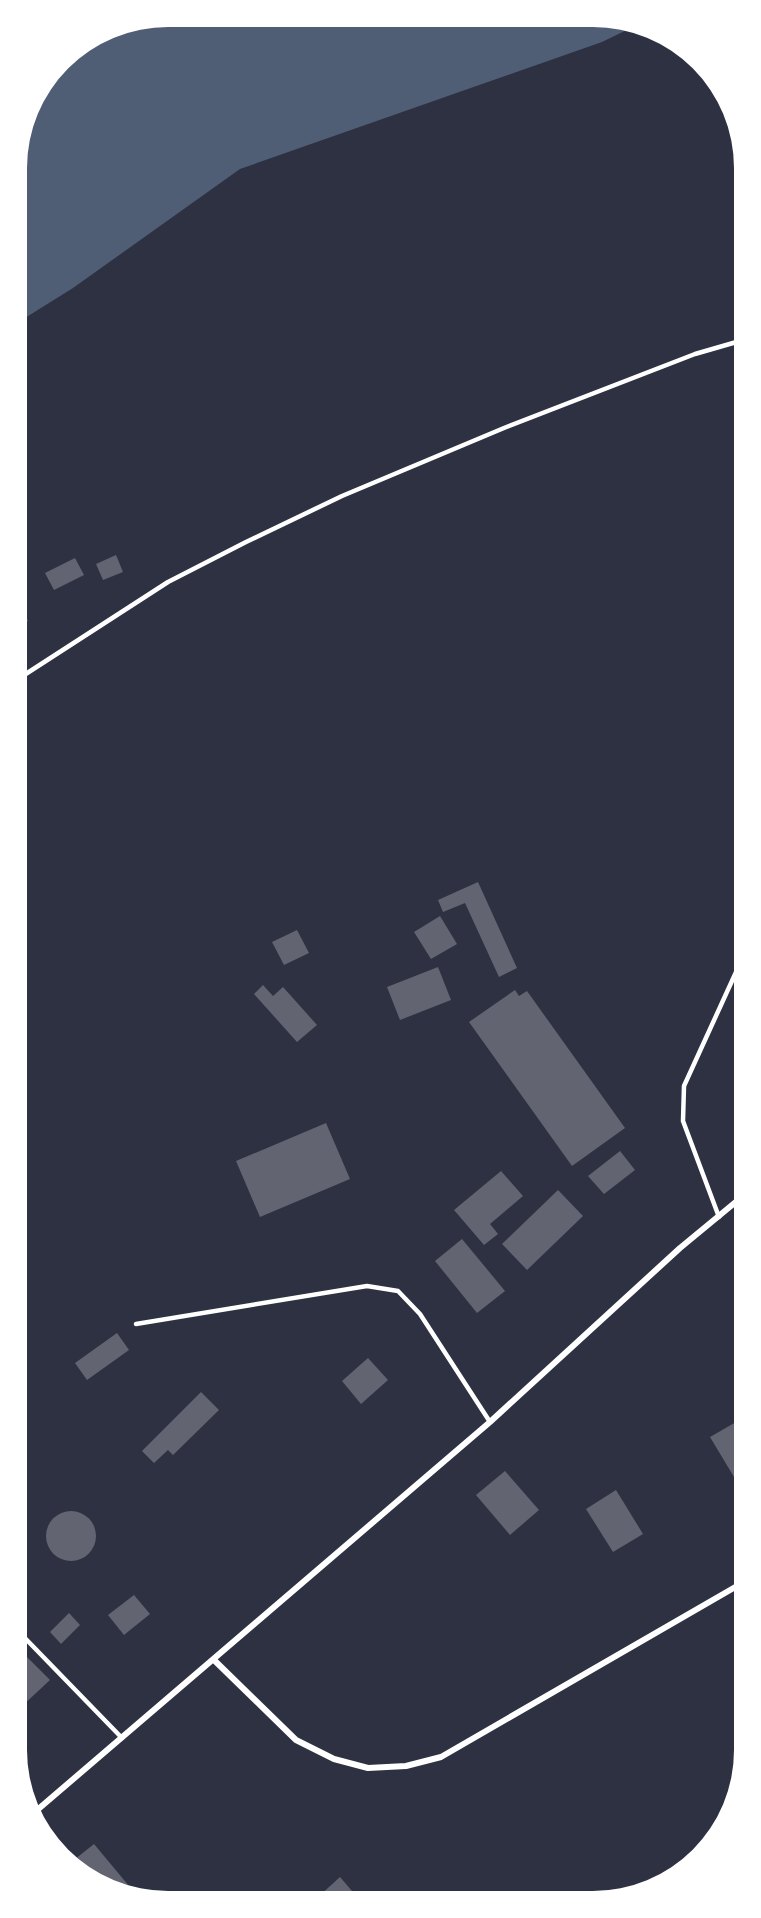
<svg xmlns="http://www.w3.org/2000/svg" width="761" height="1918" viewBox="0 0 761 1918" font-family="Karla,sans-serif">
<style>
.water{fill:#4f5d75}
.building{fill:#626471}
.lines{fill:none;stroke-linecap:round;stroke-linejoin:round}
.service{stroke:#fff;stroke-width:4.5}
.minor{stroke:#fff;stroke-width:6}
</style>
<rect width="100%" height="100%" fill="#2d3142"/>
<!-- water -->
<path class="water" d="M 168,17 L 622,19 L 635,26 L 602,42 L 240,169 L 73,288 L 17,323 L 17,158 L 32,101 L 68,54 L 111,28 Z"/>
<!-- building -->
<g class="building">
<path d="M 116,555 L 123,572 L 103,580 L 96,564 Z"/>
<path d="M 75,558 L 84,575 L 54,590 L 45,573 Z"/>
<path d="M 18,602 L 28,621 L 18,626 Z"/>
<path d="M 478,882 L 517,968 L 499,977 L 465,903 L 443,912 L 438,900 Z"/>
<path d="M 440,916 L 457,944 L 431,959 L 414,932 Z"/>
<path d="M 297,930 L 309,953 L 284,965 L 272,942 Z"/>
<path d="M 438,967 L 451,1000 L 400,1020 L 387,987 Z"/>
<path d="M 263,985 L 273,996 L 283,987 L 317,1025 L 297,1042 L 254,994 Z"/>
<path d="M 515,990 L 519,996 L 527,991 L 625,1128 L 572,1166 L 469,1022 Z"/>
<path d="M 326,1123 L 350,1179 L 260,1217 L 236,1161 Z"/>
<path d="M 620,1151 L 635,1170 L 604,1194 L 588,1176 Z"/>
<path d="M 501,1171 L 523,1196 L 490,1224 L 498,1234 L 484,1245 L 454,1210 Z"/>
<path d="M 558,1190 L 583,1216 L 527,1270 L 502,1244 Z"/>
<path d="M 462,1239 L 505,1291 L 477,1313 L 435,1261 Z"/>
<path d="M 117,1333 L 129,1350 L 87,1380 L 75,1363 Z"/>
<path d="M 368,1358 L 388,1380 L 361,1404 L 342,1381 Z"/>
<path d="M 201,1392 L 219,1410 L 173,1455 L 168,1450 L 154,1463 L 142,1451 Z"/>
<path d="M 743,1418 L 743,1471 L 734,1477 L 710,1437 Z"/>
<path d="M 505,1471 L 539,1510 L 510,1535 L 476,1495 Z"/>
<path d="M 616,1490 L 643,1534 L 613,1552 L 586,1509 Z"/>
<circle cx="71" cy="1536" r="25"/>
<path d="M 134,1595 L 150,1614 L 124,1635 L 108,1615 Z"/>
<path d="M 69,1613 L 80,1625 L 61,1644 L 50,1632 Z"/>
<path d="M 25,1655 L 50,1680 L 21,1707 L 21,1659 Z"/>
<path d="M 94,1844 L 134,1892 L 131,1895 L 69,1864 Z"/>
<path d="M 340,1877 L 358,1898 L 317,1898 Z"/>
</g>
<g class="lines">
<!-- service -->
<g class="service">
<path d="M 18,679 L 168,582 L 246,542 L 342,496 L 504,428 L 695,354 L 740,341"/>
<path d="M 719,1217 L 683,1121 L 684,1086 L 742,959"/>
<path d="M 136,1324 L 367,1286 L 398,1291 L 420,1314 L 490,1422"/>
<path d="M 21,1634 L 122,1738"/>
</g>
<!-- minor -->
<g class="minor">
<path d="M 214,1660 L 296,1740 L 334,1759 L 368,1768 L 406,1766 L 441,1757 L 744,1582"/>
<path d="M 36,1811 L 490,1422 L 680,1248 L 743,1196"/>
</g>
</g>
<!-- crop -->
<path d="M0 0H761V1918H0ZM168 27H593A141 141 0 0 1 734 168V1750A141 141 0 0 1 593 1891H168A141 141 0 0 1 27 1750V168A141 141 0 0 1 168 27Z" fill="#fff" fill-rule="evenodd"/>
</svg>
